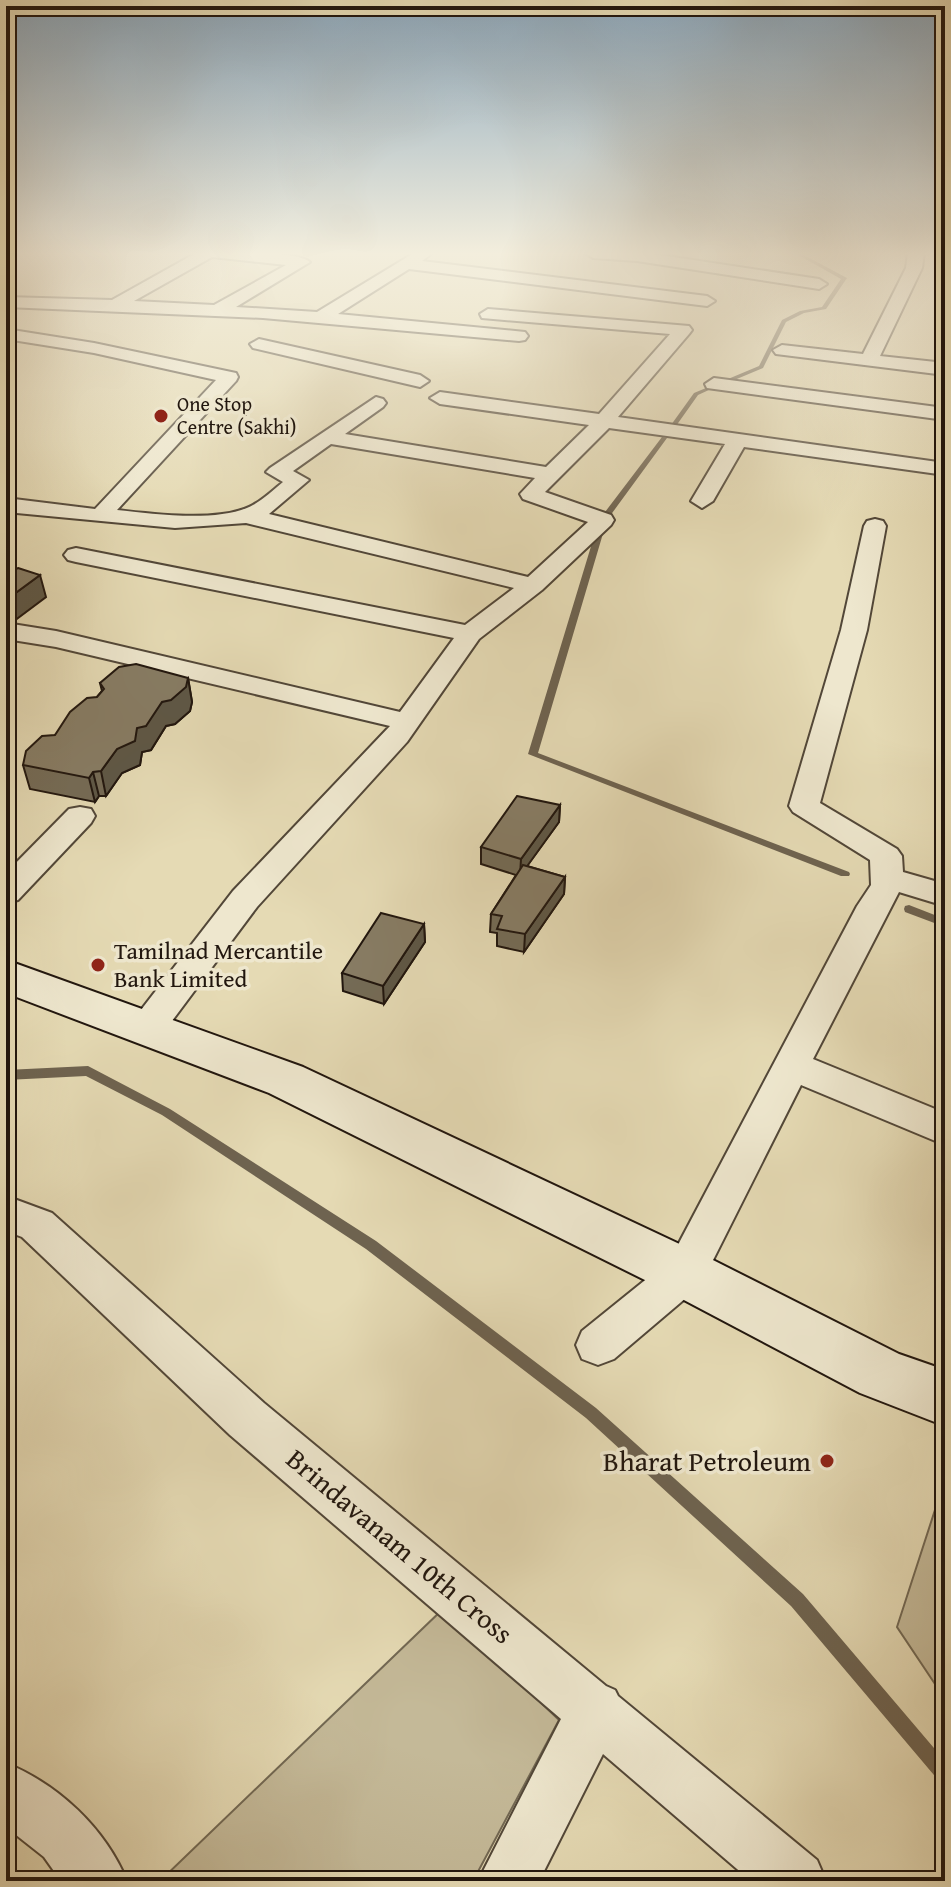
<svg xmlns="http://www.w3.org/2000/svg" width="951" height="1887" viewBox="0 0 951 1887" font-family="'Gentium Book Plus',serif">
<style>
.green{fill:#c4b998;stroke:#726853;stroke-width:2}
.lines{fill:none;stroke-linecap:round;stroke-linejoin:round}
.stream{fill:#6e6350;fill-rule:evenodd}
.street-casing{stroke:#524738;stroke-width:4}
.secondary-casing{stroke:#21160e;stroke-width:4}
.street{fill:#eee7ce;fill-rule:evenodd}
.secondary{fill:#eee7ce;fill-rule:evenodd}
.wall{fill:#746b56;stroke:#21160e;stroke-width:2}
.shaded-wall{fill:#5e5746;stroke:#21160e;stroke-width:2}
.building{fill:#877c64;stroke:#21160e;stroke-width:2}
.poi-dot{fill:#8f2418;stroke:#eee7ce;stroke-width:3}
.labels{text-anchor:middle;stroke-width:7;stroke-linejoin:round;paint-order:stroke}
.far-poi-label{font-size:20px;fill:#21160e;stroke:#eee7ce;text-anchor:start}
.poi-label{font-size:24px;fill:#21160e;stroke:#eee7ce;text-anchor:start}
.near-poi-label{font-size:28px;fill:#21160e;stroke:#eee7ce;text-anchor:end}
.near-street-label{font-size:28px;fill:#21160e;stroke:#eee7ce}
</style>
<rect width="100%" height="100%" fill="#e5dab4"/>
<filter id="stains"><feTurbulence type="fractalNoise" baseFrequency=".0025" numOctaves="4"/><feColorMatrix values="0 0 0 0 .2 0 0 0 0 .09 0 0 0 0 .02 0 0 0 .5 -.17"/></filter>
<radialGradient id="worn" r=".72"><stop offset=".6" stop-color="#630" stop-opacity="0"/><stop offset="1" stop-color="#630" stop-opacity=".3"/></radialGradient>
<!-- green -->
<g class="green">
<path d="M 945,1479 L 945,1699 L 897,1627 Z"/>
<path d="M 443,1609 L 559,1720 L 473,1881 L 160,1881 Z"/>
</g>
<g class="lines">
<!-- stream -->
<g class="stream">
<path d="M 795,253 L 800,253 L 847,278 L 826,309 L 804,313 L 786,322 L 763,368 L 732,381 L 728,381 L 728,379 L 759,366 L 782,320 L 800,311 L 822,307 L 841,279 Z"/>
<path d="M 706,388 L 711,389 L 698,395 L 676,426 L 672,426 L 671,425 L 694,393 Z"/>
<path d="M 662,437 L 667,438 L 607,520 L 538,753 L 849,872 L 850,874 L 849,876 L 841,876 L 528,754 L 599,520 Z"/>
<path d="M 909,905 L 945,919 L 945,927 L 905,912 L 904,909 L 905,906 Z"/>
<path d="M 88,1066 L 170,1109 L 376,1241 L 596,1408 L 803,1594 L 945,1761 L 945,1784 L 939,1781 L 791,1606 L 586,1418 L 366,1249 L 162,1115 L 86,1076 L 6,1080 L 6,1070 Z"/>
</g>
<!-- street casing -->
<g class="street-casing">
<g id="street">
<path d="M 196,253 C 219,253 294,249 310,262 L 236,307 L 317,312 L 414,253 L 432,253 L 422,261 L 707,296 L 715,301 L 707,306 L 409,269 L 338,314 L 525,332 L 528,336 L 525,340 L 519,341 L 263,318 L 6,307 L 6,297 L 112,300 ZM 212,257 L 286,265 L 214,305 L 134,301 Z"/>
<path d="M 585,253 L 647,253 L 819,279 L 827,284 L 819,289 L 637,261 L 593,258 Z"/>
<path d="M 908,253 L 924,253 L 922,268 L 880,356 L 945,363 L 945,375 L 776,354 L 773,350 L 782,345 L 863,354 L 906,268 Z"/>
<path d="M 488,309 L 689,326 L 692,330 L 689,334 L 618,417 L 945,463 L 945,475 L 744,447 L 713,501 L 702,508 L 691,501 L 725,444 L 609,428 L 545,492 L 611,515 L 614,520 L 611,525 L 542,590 L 479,639 L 407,742 L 257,907 L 160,1037 L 147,1041 L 134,1037 L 129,1028 L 134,1019 L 233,891 L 390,726 L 56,647 L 6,639 L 6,623 L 56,631 L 400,712 L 454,638 L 76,562 L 68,560 L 64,555 L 68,550 L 76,548 L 465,625 L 514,588 L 246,523 L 175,528 L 6,512 L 6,498 L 95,509 L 216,380 L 94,353 L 6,339 L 6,329 L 94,343 L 236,373 L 238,377 L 236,381 L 117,510 C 154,514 221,523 253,505 C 264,499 273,490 283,482 L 266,472 L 270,468 L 376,397 L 383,399 L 386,403 L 383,407 L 345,434 L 546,467 L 589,425 L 440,404 L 430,398 L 440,392 L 599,414 L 670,334 L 482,318 L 480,314 ZM 331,444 L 535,478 L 520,494 L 523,499 L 588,522 L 528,577 L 269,514 L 309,480 L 293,471 Z"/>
<path d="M 259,339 L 420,375 L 429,381 L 420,387 L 253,348 L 250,344 Z"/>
<path d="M 714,378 L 945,408 L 945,420 L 707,388 L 705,384 Z"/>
<path d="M 875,519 L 883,521 L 886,526 L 867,630 L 820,803 L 897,849 L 902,856 L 903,872 L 945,884 L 945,906 L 899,892 L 813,1059 L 945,1113 L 945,1145 L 801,1085 L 700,1286 L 614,1359 L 598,1365 L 582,1359 L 576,1345 L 582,1331 L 670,1260 L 857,906 L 871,885 L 870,860 L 793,812 L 789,806 L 841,630 L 864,526 L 867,521 Z"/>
<path d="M 80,807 L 91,809 L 95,816 L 91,823 L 18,900 L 6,903 L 6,873 L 69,809 Z"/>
<path d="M 6,1196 L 52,1213 L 264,1403 L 606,1686 L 615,1690 L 618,1696 L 817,1860 L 826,1881 L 751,1881 L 603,1754 L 539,1881 L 478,1881 L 561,1719 L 230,1435 L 22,1237 L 6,1231 Z"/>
<path d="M 6,1763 C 59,1785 105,1828 127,1881 L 61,1881 L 44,1857 L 6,1827 Z"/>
</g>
</g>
<!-- secondary casing -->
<g class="secondary-casing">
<path id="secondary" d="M 6,960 L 303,1067 L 705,1256 L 899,1354 L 945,1370 L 945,1426 L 860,1393 L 665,1290 L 269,1093 L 6,993 Z"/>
</g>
<!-- street -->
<use href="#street" class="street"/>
<!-- secondary -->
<use href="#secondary" class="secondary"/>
</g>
<!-- wall -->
<g class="wall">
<path d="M 188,678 L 192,702 L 190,711 L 175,724 L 166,726 L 151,750 L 142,752 L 140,765 L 122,773 L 106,796 L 99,796 L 95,802 L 30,789 L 23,765 L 55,735 L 97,697 L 102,691 L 100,683 Z"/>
<path d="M 560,805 L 559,822 L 527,866 L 565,877 L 564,894 L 524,952 L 497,946 L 497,933 L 490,932 L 491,914 L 516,875 L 481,864 L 481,847 Z"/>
<path d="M 424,924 L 425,942 L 384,1004 L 343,991 L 342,973 Z"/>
</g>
<!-- shaded-wall -->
<g class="shaded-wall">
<path d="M 40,575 L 46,597 L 6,627 L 6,600 Z"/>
<path d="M 188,678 L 192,702 L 190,711 L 175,724 L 166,726 L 151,750 L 142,752 L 140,765 L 122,773 L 106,796 L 101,771 L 117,749 L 162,702 Z"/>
<path d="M 93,772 L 99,796 L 95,802 L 89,778 Z"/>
<path d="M 560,805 L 559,822 L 520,876 L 521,859 Z"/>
<path d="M 565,877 L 564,894 L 524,952 L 525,934 Z"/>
<path d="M 424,924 L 425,942 L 384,1004 L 383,986 Z"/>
</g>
<!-- building -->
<g class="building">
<path d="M 18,568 L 40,575 L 6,600 L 6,576 Z"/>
<path d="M 136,664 L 188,678 L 186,687 L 171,700 L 162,702 L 146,726 L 137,728 L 135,741 L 117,749 L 101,771 L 93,772 L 89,778 L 23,765 L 26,751 L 42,736 L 55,735 L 70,712 L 87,698 L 97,697 L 104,689 L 100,683 L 119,667 Z"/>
<path d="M 517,796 L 560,805 L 521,859 L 481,847 Z"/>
<path d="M 523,865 L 565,877 L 525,934 L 497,929 L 502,916 L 491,914 Z"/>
<path d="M 381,913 L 424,924 L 383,986 L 342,973 Z"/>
</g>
<!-- sky -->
<linearGradient id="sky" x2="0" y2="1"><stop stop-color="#8ca8bd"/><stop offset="0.49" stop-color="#f3eedd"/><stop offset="1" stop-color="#f3eedd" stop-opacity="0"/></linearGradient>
<rect width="951" height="517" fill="url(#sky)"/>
<!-- markers -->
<g class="poi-dot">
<circle cx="161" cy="416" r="8"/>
<circle cx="98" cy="965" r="8"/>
<circle cx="827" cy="1461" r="8"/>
</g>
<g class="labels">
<!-- far-poi labels -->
<g class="far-poi-label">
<text x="177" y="411">One Stop<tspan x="177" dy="23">Centre (Sakhi)</tspan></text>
</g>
<!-- poi labels -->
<g class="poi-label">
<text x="114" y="959">Tamilnad Mercantile<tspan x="114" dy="28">Bank Limited</tspan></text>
</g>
<!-- near-poi labels -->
<g class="near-poi-label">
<text x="811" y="1471">Bharat Petroleum</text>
</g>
<!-- near-street labels -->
<g class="near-street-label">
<text transform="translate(400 1546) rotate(40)" y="10">Brindavanam 10th Cross</text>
</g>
</g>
<!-- margin -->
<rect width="951" height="1887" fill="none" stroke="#e5dab4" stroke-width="32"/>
<rect x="8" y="8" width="935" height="1871" fill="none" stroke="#21160e" stroke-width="4"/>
<rect x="16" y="16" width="919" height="1855" fill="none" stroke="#21160e" stroke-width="2"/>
<rect width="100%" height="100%" filter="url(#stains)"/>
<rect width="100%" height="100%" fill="url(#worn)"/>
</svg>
